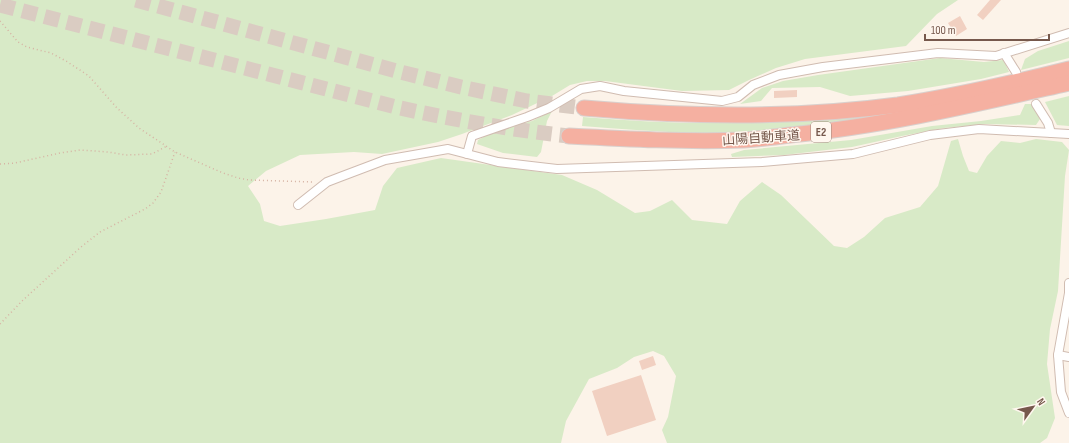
<svg xmlns="http://www.w3.org/2000/svg" width="1069" height="443" viewBox="0 0 1069 443" font-family="'Sofia Sans Condensed','Noto Sans JP',sans-serif">
<style>
.green{fill:#d8eac7}
.building{fill:#f1d0c1}
.lines{fill:none;stroke-linecap:round;stroke-linejoin:round}
.highway-tunnel{stroke:#daccc2;stroke-width:15;stroke-dasharray:15 8;stroke-linecap:butt}
.street-casing{stroke:#d0bcb1;stroke-width:10}
.highway-casing{stroke:#d9d0cd;stroke-width:17}
.path{stroke:#d6b3a3;stroke-width:1.5;stroke-dasharray:1 3;stroke-linecap:butt}
.street{stroke:#fff;stroke-width:8}
.highway{stroke:#f5b0a1;stroke-width:15}
.labels{text-anchor:middle;stroke-width:3;stroke-linejoin:round;paint-order:stroke}
.shield{fill:#fff7ef;stroke:#9f887d;stroke-width:1}
.shield-label{font-size:12px;font-weight:bold;fill:#76584c}
.street-label{font-size:13px;fill:#76584c;stroke:#fff7ef}
</style>
<rect width="100%" height="100%" fill="#fcf3e9"/>
<!-- green -->
<g class="green">
<path d="M 0,0 L 958,0 L 937,14 L 906,46 L 805,59 L 776,68 L 749,80 L 729,90 L 682,91 L 605,81 L 587,81 L 570,85 L 552,96 L 512,115 L 462,134 L 438,142 L 382,154 L 354,152 L 300,155 L 266,171 L 248,186 L 260,204 L 264,221 L 280,226 L 326,219 L 375,210 L 383,186 L 397,168 L 441,158 L 562,175 L 597,190 L 635,213 L 650,211 L 672,200 L 692,220 L 727,224 L 740,201 L 762,182 L 781,195 L 834,246 L 847,248 L 864,237 L 885,218 L 920,207 L 938,186 L 951,141 L 958,139 L 963,156 L 969,171 L 977,173 L 987,156 L 1001,141 L 1020,143 L 1036,139 L 1062,142 L 1069,150 L 1065,176 L 1058,291 L 1050,329 L 1047,364 L 1055,418 L 1047,438 L 1040,443 L 667,443 L 662,430 L 668,417 L 676,376 L 664,356 L 653,351 L 634,357 L 617,368 L 589,379 L 566,421 L 561,443 L 0,443 Z"/>
<path d="M 1069,41 L 1069,58 L 1021,70 L 1025,59 L 1038,51 Z"/>
<path d="M 940,58 L 984,62 L 1003,60 L 1005,63 L 1009,72 L 981,79 L 908,91 L 850,96 L 820,87 L 772,88 L 761,101 L 740,104 L 762,88 L 783,81 L 818,75 Z"/>
<path d="M 1069,96 L 1069,126 L 1057,125 L 1045,102 Z"/>
<path d="M 1025,104 L 1032,104 L 1040,119 L 1036,125 L 985,124 L 944,128 L 902,136 L 852,147 L 784,155 L 732,157 L 731,154 L 744,150 L 851,140 L 932,126 L 981,121 L 1020,115 Z"/>
<path d="M 921,107 C 848,123 773,134 698,133 C 659,132 621,129 582,126 L 583,117 C 651,123 719,125 788,121 C 832,117 877,111 921,107 Z"/>
<path d="M 552,111 L 547,121 L 541,152 L 537,157 L 503,153 L 477,144 L 478,140 L 493,132 L 532,121 Z"/>
</g>
<!-- building -->
<g class="building">
<path d="M 990,0 L 1001,0 L 983,20 L 977,15 Z"/>
<path d="M 960,16 L 967,29 L 956,36 L 948,23 Z"/>
<path d="M 797,90 L 797,97 L 774,98 L 774,91 Z"/>
<path d="M 653,356 L 656,365 L 642,370 L 639,361 Z"/>
<path d="M 641,375 L 656,420 L 607,436 L 592,391 Z"/>
</g>
<g class="lines">
<!-- highway-tunnel -->
<g class="highway-tunnel">
<path d="M 136,0 L 400,72 L 461,87 L 527,101 L 584,108"/>
<path d="M 0,5 L 400,108 C 456,120 512,130 569,136"/>
</g>
<!-- street casing -->
<g class="street-casing">
<g id="street">
<path d="M 1004,53 L 1016,72"/>
<path d="M 1036,104 L 1048,123 L 1051,133"/>
<path d="M 467,154 L 472,136 L 527,117 L 549,108 L 581,89 L 600,86 L 624,91 L 722,101 L 738,97 L 753,85 L 779,75 L 823,67 L 938,53 L 996,56 L 1069,33"/>
<path d="M 298,205 L 327,182 L 340,177 L 385,160 L 448,149 L 498,162 L 557,169 L 762,162 L 853,154 L 930,135 L 979,129 L 1069,134"/>
<path d="M 1069,283 L 1069,293 L 1058,355 L 1061,392 L 1069,413"/>
<path d="M 1058,355 L 1069,357"/>
</g>
</g>
<!-- highway casing -->
<g class="highway-casing">
<g id="highway">
<path d="M 584,108 C 688,117 794,119 898,105 C 955,96 1013,83 1069,69"/>
<path d="M 569,136 C 627,139 686,142 744,140 C 759,139 775,137 790,135 C 884,126 976,104 1069,83"/>
</g>
</g>
<!-- path -->
<g class="path">
<path d="M 0,21 L 18,42 L 27,47 L 51,53 L 66,61 L 89,76 L 117,108 L 139,128 L 175,152 L 223,173 L 238,178 L 249,180 L 313,182"/>
<path d="M 0,164 L 15,163 L 60,153 L 80,150 L 108,152 L 126,155 L 152,154 L 167,146"/>
<path d="M 0,324 L 22,301 L 81,247 L 100,232 L 145,209 L 153,203 L 161,192 L 175,152"/>
</g>
<!-- street -->
<use href="#street" class="street"/>
<!-- highway -->
<use href="#highway" class="highway"/>
</g>
<g class="labels">
<!-- shield labels -->
<rect class="shield" x="811" y="122" width="20" height="20" rx="3"/>
<g class="shield-label">
<text x="821" y="136">E2</text>
</g>
<!-- street labels -->
<g class="street-label">
<text transform="translate(761 137) rotate(-4)" y="5">山陽自動車道</text>
</g>
</g>
<!-- north arrow -->
<g transform="translate(1033 407) rotate(57)" stroke="#fff7ef" stroke-width="3" paint-order="stroke">
<path d="M0-3L7 15L0 10L-7 15Z" fill="#76584c"/>
<text y="-6" font-size="11" font-weight="bold" text-anchor="middle" fill="#76584c">N</text>
</g>
<!-- scale -->
<path d="M925 34v6h124v-6" fill="none" stroke="#76584c" stroke-width="2"/>
<text x="931" y="34" font-size="12" fill="#76584c" stroke="#fff7ef" stroke-width="3" paint-order="stroke">100 m</text>
</svg>
